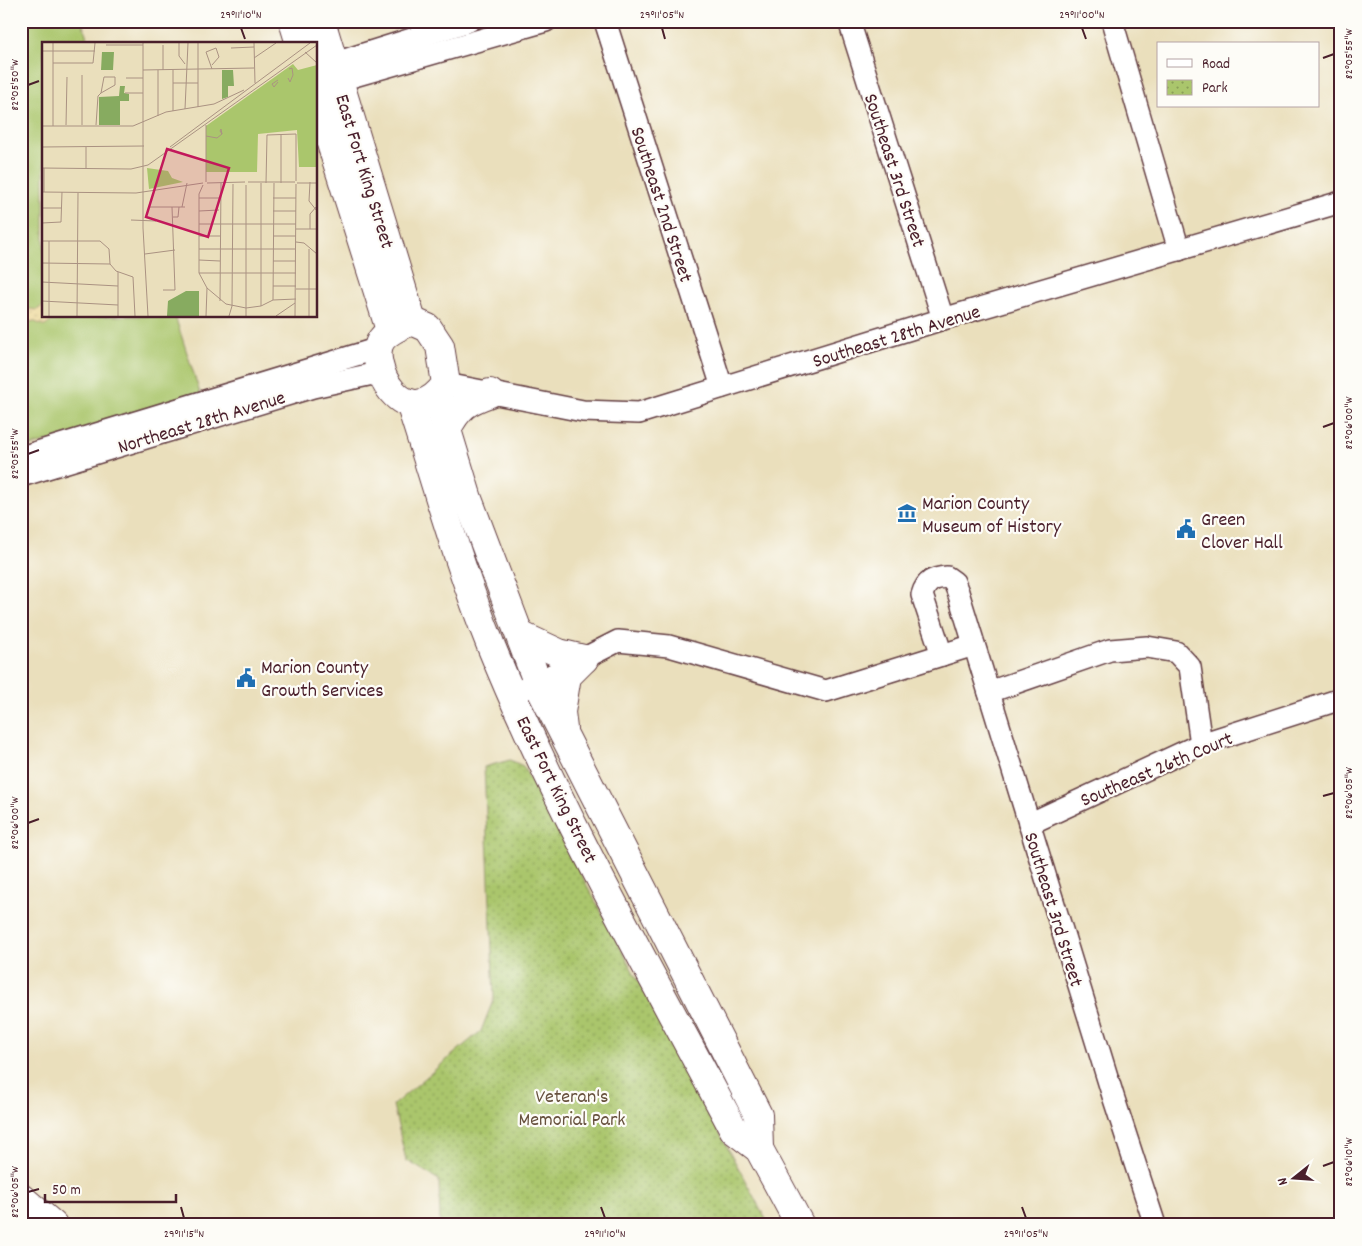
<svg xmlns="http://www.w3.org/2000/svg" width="1362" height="1246" viewBox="0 0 1362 1246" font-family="Dekko,sans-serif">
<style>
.grass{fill:#aac66c;stroke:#7a724c}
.sand{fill:url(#sand-dots);stroke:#9c7c64}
.park{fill:url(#park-dots);stroke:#7a724c}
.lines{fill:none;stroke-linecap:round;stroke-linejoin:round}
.street-casing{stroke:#623c41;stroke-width:24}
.secondary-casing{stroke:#623c41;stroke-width:30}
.primary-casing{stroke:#623c41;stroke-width:30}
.street{stroke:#fff;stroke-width:21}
.secondary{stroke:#fff;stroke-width:28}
.primary{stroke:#fff;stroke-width:28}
.ticks{fill:none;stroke:#4a1f2b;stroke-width:2}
.labels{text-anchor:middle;stroke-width:4.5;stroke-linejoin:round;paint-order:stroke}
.street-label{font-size:20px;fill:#4a1f2b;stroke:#fdfcf7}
.poi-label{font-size:20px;fill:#4a1f2b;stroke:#fdfcf7;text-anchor:start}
.park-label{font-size:20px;fill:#67513e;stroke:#fdfcf7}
.inset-road{fill:none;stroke:#aa9282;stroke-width:1}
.view{fill:#c2185b;fill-opacity:0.15;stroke:#c2185b;stroke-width:2.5}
.inset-edge{fill:none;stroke:#4a1f2b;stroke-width:2.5}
.neatline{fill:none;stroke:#4a1f2b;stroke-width:2}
.ticks-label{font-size:12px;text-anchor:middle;fill:#4a1f2b}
</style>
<defs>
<pattern id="sand-dots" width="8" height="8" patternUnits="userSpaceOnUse" patternTransform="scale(1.25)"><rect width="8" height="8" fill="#eeda9e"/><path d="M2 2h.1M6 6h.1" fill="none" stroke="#cebb88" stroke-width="1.8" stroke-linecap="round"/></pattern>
<pattern id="park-dots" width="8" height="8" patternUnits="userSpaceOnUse" patternTransform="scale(1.25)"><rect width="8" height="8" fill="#aac66c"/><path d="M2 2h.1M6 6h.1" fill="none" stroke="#8ca059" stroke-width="1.8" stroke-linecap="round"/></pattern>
</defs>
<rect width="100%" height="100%" fill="#fdfcf7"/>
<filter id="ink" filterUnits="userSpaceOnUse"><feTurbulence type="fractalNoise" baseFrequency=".02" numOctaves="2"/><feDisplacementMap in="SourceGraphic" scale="10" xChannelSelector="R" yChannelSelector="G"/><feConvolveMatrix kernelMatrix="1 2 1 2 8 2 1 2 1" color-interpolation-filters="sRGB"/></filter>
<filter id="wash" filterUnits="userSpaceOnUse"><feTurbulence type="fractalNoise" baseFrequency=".0096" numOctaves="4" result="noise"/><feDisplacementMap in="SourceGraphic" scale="20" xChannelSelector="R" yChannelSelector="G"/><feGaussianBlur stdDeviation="1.12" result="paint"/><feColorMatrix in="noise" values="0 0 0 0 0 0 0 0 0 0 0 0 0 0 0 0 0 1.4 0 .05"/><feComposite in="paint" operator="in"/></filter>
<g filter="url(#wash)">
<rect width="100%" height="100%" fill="#eadfbc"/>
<!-- grass -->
<path class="grass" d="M 21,21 L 82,21 L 89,44 L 44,44 L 44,316 L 175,316 L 201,396 L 21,449 Z"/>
<!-- sand -->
<path class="sand" d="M 44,305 L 44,316 L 62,316 L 61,318 L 52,321 L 45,326 L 33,321 L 26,323 L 21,320 L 21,314 C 27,308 30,309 37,310 Z"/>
<!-- park -->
<path class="park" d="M 510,760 L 523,766 L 769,1225 L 440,1225 L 439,1180 L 406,1160 L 393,1105 L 481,1031 L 494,998 L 484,767 Z"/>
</g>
<g filter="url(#ink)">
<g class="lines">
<!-- street casing -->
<g class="street-casing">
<g id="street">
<path d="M 605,21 L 722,387"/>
<path d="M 849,21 L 943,319"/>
<path d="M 1112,21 L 1179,250"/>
<path d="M 316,69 L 469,21"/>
<path d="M 316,87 L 546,21"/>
<path d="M 446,384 L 583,411 L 639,413 L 943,319 L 1341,202"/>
<path d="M 21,457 L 379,348"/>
<path d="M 21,476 L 313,387 L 382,372"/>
<path d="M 942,655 L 922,595 C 926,581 933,578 947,577 L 954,582 L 958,592 L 1113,1096 L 1155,1225"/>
<path d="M 524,689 L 618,641 L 669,646 L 826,691 L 974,645"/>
<path d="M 989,692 L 1110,650 L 1147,647 L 1176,652 L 1190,667 L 1201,744"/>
<path d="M 1029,824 L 1201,744 L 1341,699"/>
</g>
</g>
<!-- secondary casing -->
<g class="secondary-casing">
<g id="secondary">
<path d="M 293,21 L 300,44"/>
<path d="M 321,21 L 412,321"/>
<path d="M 316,96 L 390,330"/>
<path d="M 412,321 L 428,328 L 440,346 L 446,384 C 406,440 364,363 382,339 C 390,329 401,326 412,321 Z"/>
<path d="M 437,397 L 468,499 L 538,684 L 758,1115 L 759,1149"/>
<path d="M 410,403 C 436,484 459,567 491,646 C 559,813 650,971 734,1130 L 759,1149 L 800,1225"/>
<path d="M 447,429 C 459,406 467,401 490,393"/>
<path d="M 520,635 L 559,653 L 584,659"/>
<path d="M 563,729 L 561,712 L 567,676 L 584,659"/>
</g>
</g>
<!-- primary casing -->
<g class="primary-casing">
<path id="primary" d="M 21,1198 L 53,1225"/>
</g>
<!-- street -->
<use href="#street" class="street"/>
<!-- secondary -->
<use href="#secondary" class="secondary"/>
<!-- primary -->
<use href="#primary" class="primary"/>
</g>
</g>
<!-- ticks -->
<path class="ticks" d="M 241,28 L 245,39M 662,28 L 665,39M 1082,28 L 1086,39M 1323,58 L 1334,54M 28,85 L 39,81M 1323,427 L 1334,423M 28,454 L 39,450M 1323,796 L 1334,793M 28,823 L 39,819M 1323,1166 L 1334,1162M 28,1192 L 39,1189M 181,1207 L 184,1218M 601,1207 L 605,1218M 1022,1207 L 1026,1218"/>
<!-- icons -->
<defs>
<g id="museum-bare" transform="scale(1.5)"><path d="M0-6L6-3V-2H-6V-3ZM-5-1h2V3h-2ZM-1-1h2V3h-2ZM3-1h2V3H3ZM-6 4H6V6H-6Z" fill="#1f6fb2" stroke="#fdfcf7" stroke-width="2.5" paint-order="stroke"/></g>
<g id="civic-bare" transform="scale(1.5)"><path d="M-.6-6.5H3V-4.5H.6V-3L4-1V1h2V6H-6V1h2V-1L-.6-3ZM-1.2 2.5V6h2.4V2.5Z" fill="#1f6fb2" stroke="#fdfcf7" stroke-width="2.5" paint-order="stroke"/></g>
</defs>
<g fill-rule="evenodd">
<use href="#museum-bare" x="907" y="513"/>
<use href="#civic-bare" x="1186" y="529"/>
<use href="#civic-bare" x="246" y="678"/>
</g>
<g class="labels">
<!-- street labels -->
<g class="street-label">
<text transform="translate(896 170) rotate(72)" y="7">Southeast 3rd Street</text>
<text transform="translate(366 171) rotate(73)" y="7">East Fort King Street</text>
<text transform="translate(663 204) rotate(72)" y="7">Southeast 2nd Street</text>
<text transform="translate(896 335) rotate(-17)" y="7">Southeast 28th Avenue</text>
<text transform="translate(201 421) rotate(-17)" y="7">Northeast 28th Avenue</text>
<text transform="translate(1156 768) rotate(-23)" y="7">Southeast 26th Court</text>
<text transform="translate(558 789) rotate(64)" y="7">East Fort King Street</text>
<text transform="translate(1055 909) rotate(73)" y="7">Southeast 3rd Street</text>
</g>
<!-- poi labels -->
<g class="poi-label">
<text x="922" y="509">Marion County<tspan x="922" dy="23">Museum of History</tspan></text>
<text x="1201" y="525">Green<tspan x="1201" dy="23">Clover Hall</tspan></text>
<text x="261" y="673">Marion County<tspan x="261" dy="23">Growth Services</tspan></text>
</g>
<!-- park labels -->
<g class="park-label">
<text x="572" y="1102">Veteran's<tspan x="572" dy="23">Memorial Park</tspan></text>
</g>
</g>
<!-- overview -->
<g transform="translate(42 42)">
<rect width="275" height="275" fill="#eadfbc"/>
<path d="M 251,22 L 256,28 L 275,23 L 275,125 L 257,125 L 255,88 L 216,92 L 215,130 L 164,130 L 164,84 Z" fill="#aac66c"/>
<path d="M 60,10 L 72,10 L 71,28 L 59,28 ZM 180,28 L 191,28 L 192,44 L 186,44 L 186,55 L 180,57 ZM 78,44 L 83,44 L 82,51 L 87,52 L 87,59 L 78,59 L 78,83 L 57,83 L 57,55 L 77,54 ZM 144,249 L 157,249 L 157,274 L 125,274 L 126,259 Z" fill="#87ab60"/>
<path d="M 105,126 L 126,129 L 130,136 L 141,140 L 107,147 Z" fill="#aac66c"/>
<path class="inset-road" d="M 101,1 L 101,186 L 106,274M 137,1 L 137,14 L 143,22M 212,1 L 213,41M 64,3 L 101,3M 121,3 L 121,28M 189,6 L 212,5M 0,9 L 53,9M 263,10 L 275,21M 212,16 L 234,1M 11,21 L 51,21 L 53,1M 170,23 L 177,15 L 174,6 L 164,10 L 170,27M 101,28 L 212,26M 116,28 L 116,74M 40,33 L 40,83M 62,35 L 73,35 L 73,43 L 59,51 ZM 84,36 L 101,36M 246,36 L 248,40 L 251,33 L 250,26 L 247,27M 236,38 L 230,42 L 232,45 L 236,40M 131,41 L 156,41M 83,51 L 101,51M 156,65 L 156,1M 143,67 L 146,1M 131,69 L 131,28M 24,83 L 25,35M 54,83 L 56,54 L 59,51M 164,83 L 164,140M 0,84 L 91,84 L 124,70 L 172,62 L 202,48M 11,84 L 11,1M 164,94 L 175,96 L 180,92 L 179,87 L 178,89 L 180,92M 0,105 L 102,104M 128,105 L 268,1M 0,126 L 89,127 L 106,123 L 275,3M 2,126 L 2,150M 44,126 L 44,105M 206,140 L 253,140M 268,140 L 267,159 L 275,169M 165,141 L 203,140M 224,141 L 225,93 L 254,92 L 254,139M 239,141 L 239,92M 255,141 L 275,141M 161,143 L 157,152 L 157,231 L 165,246 L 164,274M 0,150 L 94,151 L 161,141M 157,156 L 179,156M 231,156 L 254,156M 106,165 L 143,165M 140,165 L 145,141M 0,166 L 20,166M 157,169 L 177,168M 231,169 L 254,169M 131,175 L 136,175 L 137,165M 89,178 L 114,179M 0,181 L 19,180 L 20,150M 157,182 L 254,182M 254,187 L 275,187M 268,187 L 268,172 L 275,164M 157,194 L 178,194M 231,194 L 254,194M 0,199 L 58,199 L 67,207 L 68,222M 254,200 L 262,201 L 275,212M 157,207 L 254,207M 103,212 L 133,208M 157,218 L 178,219M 231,219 L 254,219M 0,221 L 68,222M 68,222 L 74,229 L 91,235 L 93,274M 157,231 L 254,231M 0,240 L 76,244M 231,244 L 254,244M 165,246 L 184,262 L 204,266 L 219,264 L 231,258 L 254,257M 254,247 L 275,247M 121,248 L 133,248 L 130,165M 231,258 L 232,141M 0,259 L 76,263M 178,259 L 179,141M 219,264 L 219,141M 7,274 L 7,199M 35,274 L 36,151M 76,274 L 76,230M 187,274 L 190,264 L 191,142M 204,274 L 204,143M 234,274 L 253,261M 253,274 L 254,142M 267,274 L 267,207"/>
<path class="view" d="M 125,107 L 187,126 L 166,195 L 104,175 Z"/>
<rect width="275" height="275" class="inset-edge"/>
</g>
<!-- margin -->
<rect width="1362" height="1246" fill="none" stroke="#fdfcf7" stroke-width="55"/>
<!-- legend -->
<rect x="1157" y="42" width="162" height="65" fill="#fdfcf7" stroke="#b5a4a5"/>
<rect x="1167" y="59" width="25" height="8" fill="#ffffff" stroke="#b5a4a5"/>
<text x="1202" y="68" font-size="15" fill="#4a1f2b">Road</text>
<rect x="1167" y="80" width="25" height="15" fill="url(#park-dots)" stroke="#b5a4a5"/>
<text x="1202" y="92" font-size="15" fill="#4a1f2b">Park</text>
<!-- north arrow -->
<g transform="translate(1294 1178) rotate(253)" stroke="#fdfcf7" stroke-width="4" paint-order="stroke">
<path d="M0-4L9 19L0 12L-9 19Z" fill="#4a1f2b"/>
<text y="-8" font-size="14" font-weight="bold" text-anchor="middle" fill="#4a1f2b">N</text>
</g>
<!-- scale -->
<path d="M45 1194v8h131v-8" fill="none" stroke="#4a1f2b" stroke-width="2.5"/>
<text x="52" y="1194" font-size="15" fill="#4a1f2b" stroke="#fdfcf7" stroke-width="4" paint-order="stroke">50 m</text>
<rect x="28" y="28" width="1306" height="1190" class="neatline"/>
<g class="ticks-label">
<text x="241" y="18">29°11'10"N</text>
<text x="662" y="18">29°11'05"N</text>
<text x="1082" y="18">29°11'00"N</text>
<text transform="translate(1348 54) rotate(-90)" y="4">82°05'55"W</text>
<text transform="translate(14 85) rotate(-90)" y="4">82°05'50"W</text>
<text transform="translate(1348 423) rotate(-90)" y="4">82°06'00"W</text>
<text transform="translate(14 454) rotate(-90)" y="4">82°05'55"W</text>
<text transform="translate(1348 793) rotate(-90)" y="4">82°06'05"W</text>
<text transform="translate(14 823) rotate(-90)" y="4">82°06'00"W</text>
<text transform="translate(1348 1162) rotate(-90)" y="4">82°06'10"W</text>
<text transform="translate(14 1192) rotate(-90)" y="4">82°06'05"W</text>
<text x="184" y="1237">29°11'15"N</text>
<text x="605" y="1237">29°11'10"N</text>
<text x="1026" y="1237">29°11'05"N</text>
</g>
</svg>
